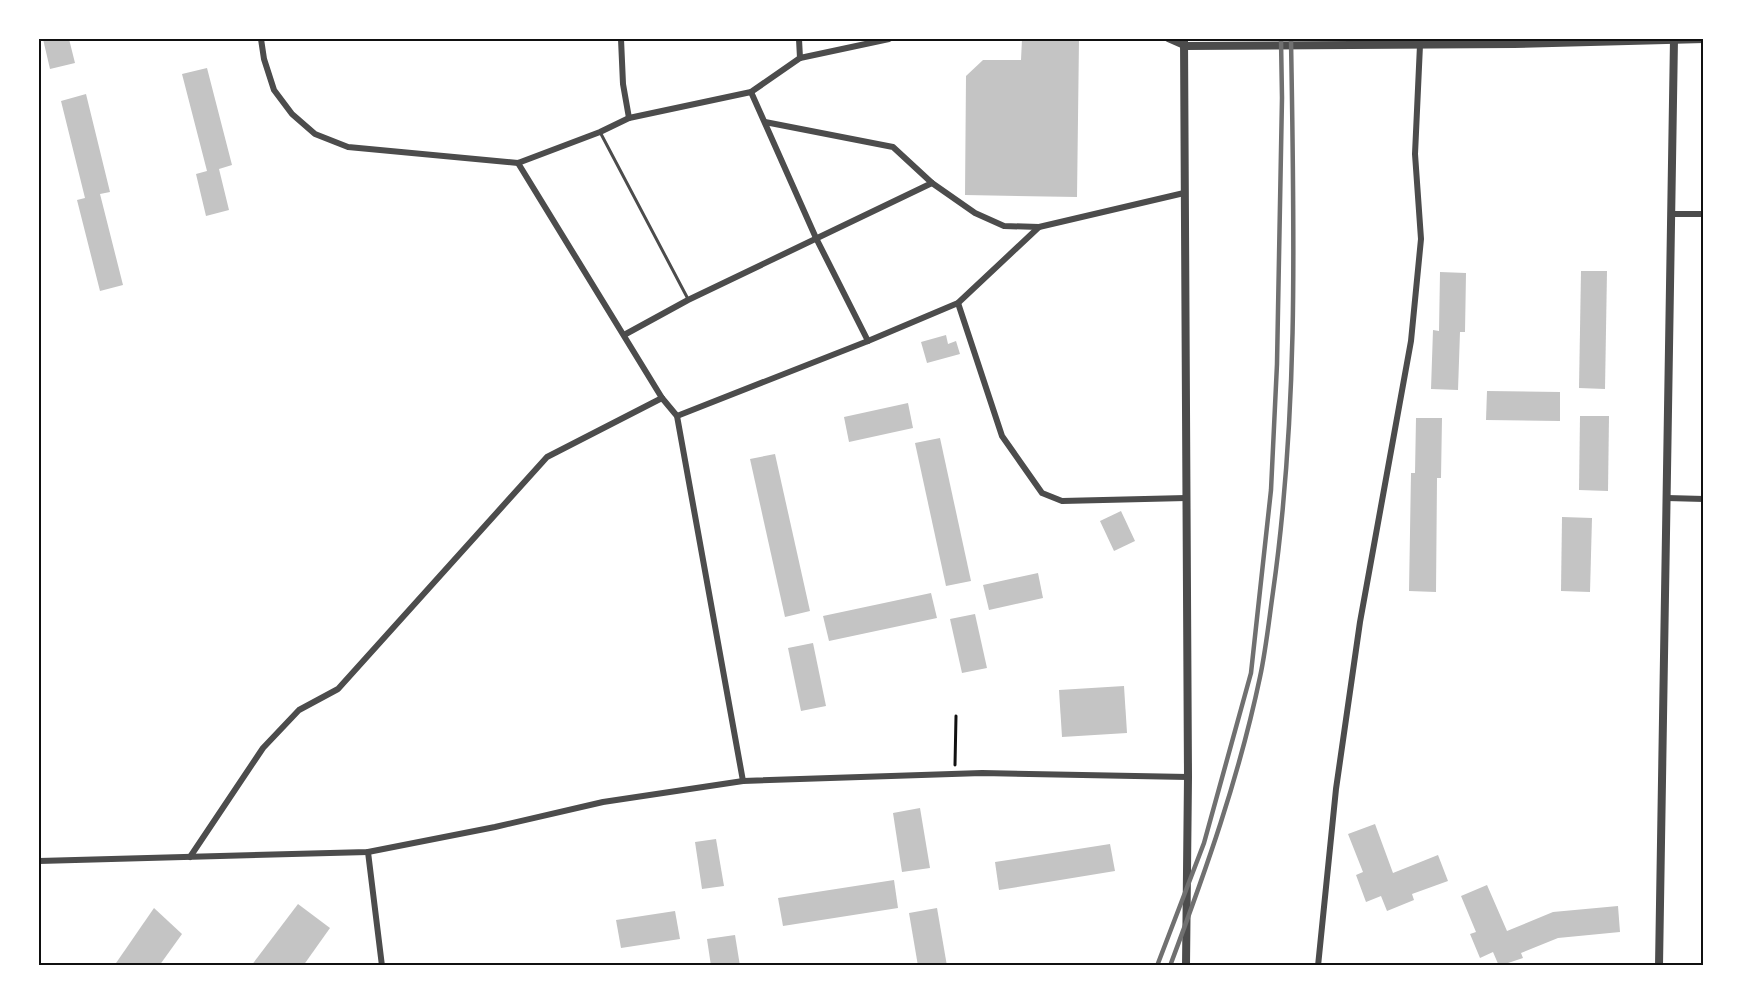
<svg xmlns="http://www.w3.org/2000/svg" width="1743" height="1005" viewBox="0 0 1743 1005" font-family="'DM Sans',sans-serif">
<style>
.building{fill:#c4c4c4}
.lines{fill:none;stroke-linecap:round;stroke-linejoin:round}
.path{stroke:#111;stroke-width:3}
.service{stroke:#4c4c4c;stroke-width:3}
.minor{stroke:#4c4c4c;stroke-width:6}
.tertiary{stroke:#4c4c4c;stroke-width:8}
.rail{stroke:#707070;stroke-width:4.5}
.neatline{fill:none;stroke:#111;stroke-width:2}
</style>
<rect width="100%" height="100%" fill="#fff"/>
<!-- building -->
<g class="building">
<path d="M 43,39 L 69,39 L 75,63 L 50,69 Z"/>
<path d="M 1022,39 L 1079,39 L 1077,197 L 965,195 L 966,76 L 983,60 L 1021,60 Z"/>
<path d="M 207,68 L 232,165 L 219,169 L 229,210 L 206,216 L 196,174 L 207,171 L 182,74 Z"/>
<path d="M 86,94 L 110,192 L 100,194 L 123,285 L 100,291 L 77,200 L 85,198 L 61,101 Z"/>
<path d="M 1581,271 L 1607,271 L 1605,389 L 1579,388 Z"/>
<path d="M 1440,272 L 1466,273 L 1465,332 L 1460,332 L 1458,390 L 1431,389 L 1433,330 L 1439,331 Z"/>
<path d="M 946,335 L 948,344 L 956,341 L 960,354 L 927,363 L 921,342 Z"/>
<path d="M 1487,391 L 1560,392 L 1560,421 L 1486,420 Z"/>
<path d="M 908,403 L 913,428 L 849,442 L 844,417 Z"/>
<path d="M 1580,416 L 1609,416 L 1608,491 L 1579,490 Z"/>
<path d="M 1416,418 L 1442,418 L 1441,478 L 1437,478 L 1436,592 L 1409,591 L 1411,473 L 1415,473 Z"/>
<path d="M 940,438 L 971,581 L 946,586 L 915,443 Z"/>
<path d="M 775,454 L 810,611 L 785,617 L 750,459 Z"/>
<path d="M 1121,511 L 1135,541 L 1114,551 L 1100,521 Z"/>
<path d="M 1562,517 L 1592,518 L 1590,592 L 1561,591 Z"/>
<path d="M 1038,573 L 1043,598 L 989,610 L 983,585 Z"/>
<path d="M 931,593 L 937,618 L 829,641 L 823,616 Z"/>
<path d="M 975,614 L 987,668 L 962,673 L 950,619 Z"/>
<path d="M 813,643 L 826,706 L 801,711 L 788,648 Z"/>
<path d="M 1124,686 L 1127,733 L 1062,737 L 1059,690 Z"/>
<path d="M 920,808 L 930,868 L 902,872 L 893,813 Z"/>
<path d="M 1375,824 L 1393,873 L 1438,855 L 1448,881 L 1412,894 L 1414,900 L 1387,911 L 1381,896 L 1366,902 L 1356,875 L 1363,872 L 1348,834 Z"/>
<path d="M 716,839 L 724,886 L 702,889 L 695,842 Z"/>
<path d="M 1110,844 L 1115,871 L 999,890 L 995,862 Z"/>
<path d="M 894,880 L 898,908 L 783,926 L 778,898 Z"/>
<path d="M 1487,885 L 1507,931 L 1553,912 L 1618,906 L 1620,932 L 1558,938 L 1521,953 L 1523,958 L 1499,966 L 1493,952 L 1480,958 L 1470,934 L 1476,932 L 1461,896 Z"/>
<path d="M 298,904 L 330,928 L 303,966 L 251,966 Z"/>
<path d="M 154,908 L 182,934 L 159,966 L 114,966 Z"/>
<path d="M 937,908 L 947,966 L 918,966 L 909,913 Z"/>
<path d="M 675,911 L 680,939 L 621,948 L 616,920 Z"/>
<path d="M 735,935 L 740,966 L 711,966 L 707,939 Z"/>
</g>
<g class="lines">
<!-- path -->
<path class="path" d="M 955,765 L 956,716"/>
<!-- service -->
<path class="service" d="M 600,132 L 688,299"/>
<!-- minor -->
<g class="minor">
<path d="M 261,39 L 264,59 L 274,90 L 292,114 L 315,134 L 348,147 L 518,163 L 600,132 L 629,118 L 751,92 L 800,58 L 889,39"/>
<path d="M 621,39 L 623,84 L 629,118"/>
<path d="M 799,39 L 800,58"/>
<path d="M 1168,39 L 1184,46"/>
<path d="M 751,92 L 816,238 L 868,341"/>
<path d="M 765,122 L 893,147 L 932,183 L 975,213 L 1004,226 L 1039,227"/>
<path d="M 518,163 L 662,398 L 677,416 L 743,781"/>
<path d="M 1671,214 L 1704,214"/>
<path d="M 958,303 L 1002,436 L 1042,493 L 1062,501 L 1186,498"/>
<path d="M 624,335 L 688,300 L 932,183"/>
<path d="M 677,416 L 868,341 L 958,303 L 1039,227 L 1184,193"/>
<path d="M 1667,498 L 1704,499"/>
<path d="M 368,852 L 382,966"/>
<path d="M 190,857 L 263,748 L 299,710 L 338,689 L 547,457 L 662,398"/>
<path d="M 39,861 L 368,852 L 495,827 L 603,802 L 743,781 L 982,773 L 1188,777"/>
<path d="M 1318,966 L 1336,789 L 1360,622 L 1411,341 L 1421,239 L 1415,154 L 1420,45"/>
</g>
<!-- tertiary -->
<g class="tertiary">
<path d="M 1184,39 L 1188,777 L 1186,966"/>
<path d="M 1184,46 L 1514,44 L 1704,39"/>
<path d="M 1659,966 L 1674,39"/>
</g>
<!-- rail -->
<g class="rail">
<path d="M 1157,966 L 1204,843 L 1251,673 L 1271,490 L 1277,364 L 1282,98 L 1281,39"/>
<path d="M 1170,966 C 1206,870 1239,777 1260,677 C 1266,649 1269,620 1273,592 C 1299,409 1294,224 1291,39"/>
</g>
</g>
<!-- border -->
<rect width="1743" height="1005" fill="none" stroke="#ffffff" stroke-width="81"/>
<rect x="40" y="40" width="1662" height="924" class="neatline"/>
</svg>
